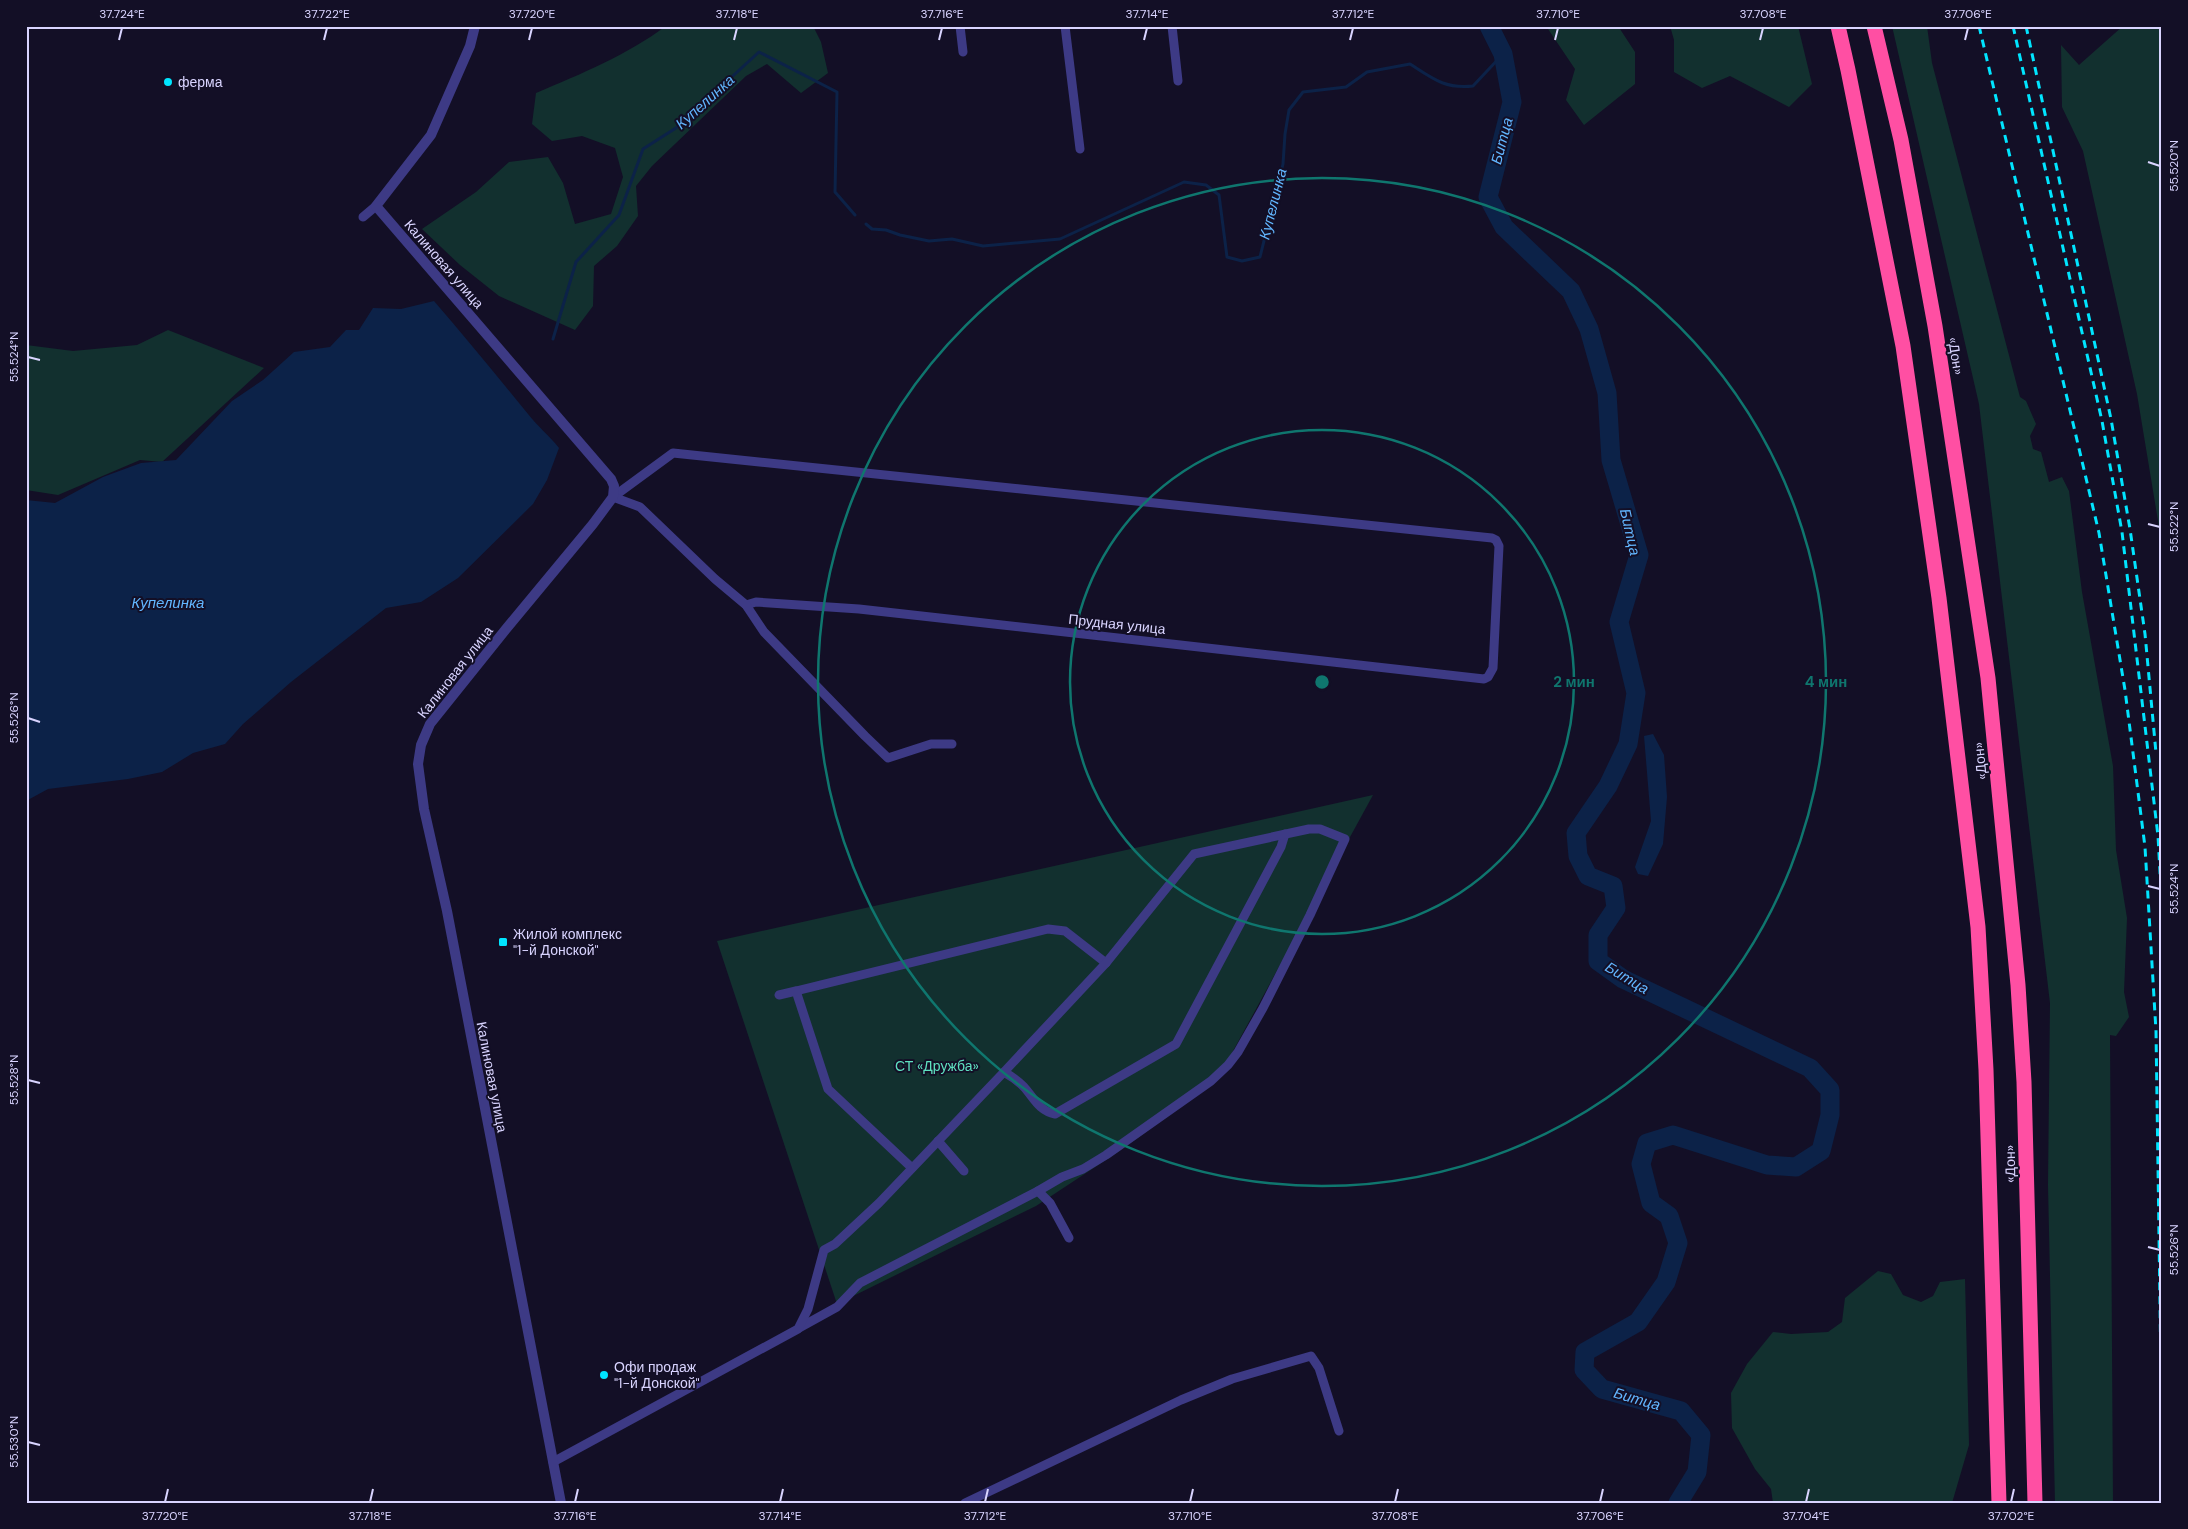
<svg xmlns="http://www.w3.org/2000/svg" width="2188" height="1529" viewBox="0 0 2188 1529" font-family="'DM Sans',sans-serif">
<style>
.green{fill:#12302f}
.water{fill:#0c2248}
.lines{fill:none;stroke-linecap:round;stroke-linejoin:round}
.stream{stroke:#0c2248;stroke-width:3}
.river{stroke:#0c2248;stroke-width:19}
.minor{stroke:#3d3a85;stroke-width:9}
.tertiary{stroke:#3d3a85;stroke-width:10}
.motorway{stroke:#ff4fa3;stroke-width:15}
.rail{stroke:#00e5ff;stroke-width:3;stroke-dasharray:8 6;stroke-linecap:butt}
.ticks{fill:none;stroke:#d9d4ff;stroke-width:2}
.ring{fill:none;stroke:#0f766e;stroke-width:2.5}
.poi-dot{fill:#00e5ff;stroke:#130f26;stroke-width:2}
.labels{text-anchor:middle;stroke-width:4;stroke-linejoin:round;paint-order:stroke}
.poi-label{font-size:14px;fill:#d9d4ff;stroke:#130f26;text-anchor:start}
.street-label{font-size:14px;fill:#d9d4ff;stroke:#130f26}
.park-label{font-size:14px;fill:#5fe0c0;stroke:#130f26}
.water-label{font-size:15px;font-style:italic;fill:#62b6ff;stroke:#130f26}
.centre{fill:#0f766e;stroke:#130f26;stroke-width:2.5}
.ring-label{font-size:15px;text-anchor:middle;font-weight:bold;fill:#0f766e;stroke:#130f26;stroke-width:4;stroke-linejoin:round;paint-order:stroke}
.neatline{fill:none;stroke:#d9d4ff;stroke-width:2}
.ticks-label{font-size:12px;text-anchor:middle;fill:#d9d4ff}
</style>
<rect width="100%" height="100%" fill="#130f26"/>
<!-- green -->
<g class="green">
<path d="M 666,26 L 813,26 L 821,42 L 828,73 L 801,93 L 767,64 L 746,76 L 652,166 L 636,186 L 638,216 L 617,246 L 594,266 L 593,306 L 575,330 L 499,296 L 460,265 L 422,229 L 476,192 L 509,162 L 548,157 L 563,183 L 575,224 L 611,214 L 623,177 L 615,148 L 582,136 L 552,141 L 532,124 L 536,93 C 581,74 627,55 666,26 Z"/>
<path d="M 1546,26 L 1618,26 L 1635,52 L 1635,84 L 1584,125 L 1566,100 L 1575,69 Z"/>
<path d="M 1670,26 L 1798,26 L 1812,84 L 1789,107 L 1730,76 L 1702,88 L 1674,72 L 1674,40 Z"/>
<path d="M 1892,26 L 1927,26 L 1932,63 L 2020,397 L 2026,401 L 2036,424 L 2030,436 L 2033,449 L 2041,452 L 2049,482 L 2062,477 L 2069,491 L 2082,592 L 2113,766 L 2116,850 L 2127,918 L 2124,992 L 2129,1017 L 2116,1036 L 2110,1035 L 2113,1503 L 2055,1503 L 2048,1185 L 2050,1003 L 1979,404 Z"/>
<path d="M 2123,26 L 2162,26 L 2162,545 L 2137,394 L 2083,151 L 2062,107 L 2061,45 L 2079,65 Z"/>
<path d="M 168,330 L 264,368 L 162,462 L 140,460 L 58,495 L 26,490 L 26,345 L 73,351 L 137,345 Z"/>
<path d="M 1373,795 L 1227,1062 L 1214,1083 L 1118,1152 L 1036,1206 L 837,1304 L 717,941 Z"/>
<path d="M 1878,1271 L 1891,1274 L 1903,1295 L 1921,1302 L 1933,1296 L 1940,1282 L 1965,1279 L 1969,1445 L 1952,1503 L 1773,1503 L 1771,1489 L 1755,1469 L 1732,1428 L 1731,1393 L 1747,1364 L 1773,1332 L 1791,1334 L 1828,1332 L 1842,1322 L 1845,1298 Z"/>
</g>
<!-- water -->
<g class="water">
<path d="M 434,301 C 466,338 497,376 528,414 C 537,426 549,435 559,448 L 547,480 L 533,504 L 458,578 L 421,602 L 386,608 L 291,682 L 243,724 L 225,744 L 193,753 L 162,772 L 128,779 L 48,789 L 26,801 L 26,500 L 55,503 L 103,477 L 141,463 L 176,460 L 232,401 L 263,380 L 294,352 L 330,347 L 346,330 L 359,330 L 373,308 L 401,309 Z"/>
<path d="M 1653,734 L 1664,755 L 1667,797 L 1663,844 L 1648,876 L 1638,874 L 1635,867 L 1651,821 L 1644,736 Z"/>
</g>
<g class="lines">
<!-- stream -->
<g class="stream">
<path d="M 866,224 L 872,229 L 886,230 L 900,235 L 929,241 L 952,239 L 983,246 L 1060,239 L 1184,182 L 1206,185 L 1219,195 L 1227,257 L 1242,261 L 1260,257 L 1283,164 L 1285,134 L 1289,110 L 1303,92 L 1346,87 L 1367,72 L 1410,64 C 1433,79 1445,89 1473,86 L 1503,54"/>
<path d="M 553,339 L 576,262 L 619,215 L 643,149 L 676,128 L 759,52 L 837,92 L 835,192 L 855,215"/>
</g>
<!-- river -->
<path class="river" d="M 1489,26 L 1503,54 L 1512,102 L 1488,197 L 1504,227 L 1571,291 L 1589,329 L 1607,393 L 1611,460 L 1639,555 L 1619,622 L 1636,693 L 1628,744 L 1608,786 L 1576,833 L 1578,856 L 1588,876 L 1613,886 L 1616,908 L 1598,935 L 1598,961 L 1623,979 L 1810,1068 L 1830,1090 L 1830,1115 L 1821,1151 L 1796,1167 L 1767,1165 L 1673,1135 L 1647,1143 L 1641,1164 L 1651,1203 L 1669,1216 L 1678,1243 L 1666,1282 L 1638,1322 L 1585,1352 L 1584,1370 L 1602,1389 L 1681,1411 L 1701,1435 L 1697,1472 L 1678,1503"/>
<!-- minor -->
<g class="minor">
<path d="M 960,26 L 963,52"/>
<path d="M 1065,26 L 1080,149"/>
<path d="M 1172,26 L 1178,81"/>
<path d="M 363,217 L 376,206"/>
<path d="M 613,497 L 673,453 L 1492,538 L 1496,540 L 1499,546 L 1493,668 L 1488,677 L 1484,679 L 859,609 L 756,602 L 746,605"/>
<path d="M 613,497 L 640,507 L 715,579 L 746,605 L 764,632 L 865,736 L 888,758 L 931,744 L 952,744"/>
<path d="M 796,991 L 1048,929 L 1065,931 L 1106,963"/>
<path d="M 779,995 L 796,991 L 828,1089 L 912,1168"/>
<path d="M 1004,1072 C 1011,1076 1018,1081 1024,1087 C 1034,1098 1039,1111 1055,1114 L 1176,1044 L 1281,847 L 1285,834"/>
<path d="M 938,1141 L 964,1171"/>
<path d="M 799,1328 L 837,1307 L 860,1283 L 1038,1191"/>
<path d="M 553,1462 L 798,1329 L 808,1309 L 824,1250 L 835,1244 L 879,1203 L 1004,1072 L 1106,963 L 1194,854 L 1309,829 L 1320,829 L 1345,839 L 1310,915 L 1263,1008 L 1238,1052 L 1228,1065 L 1211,1081 L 1106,1155 L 1083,1169 L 1062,1177 L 1038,1191 L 1050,1203 L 1069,1238"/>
<path d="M 965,1503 L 1181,1400 L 1232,1379 L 1311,1356 L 1319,1368 L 1339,1431"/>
</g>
<!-- tertiary -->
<path class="tertiary" d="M 475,26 L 470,46 L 431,135 L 376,206 L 611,479 L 614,486 L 613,497 L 593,524 L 506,629 L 430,724 L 421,745 L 418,764 L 424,809 L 447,911 L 561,1503"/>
<!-- motorway -->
<g class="motorway">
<path d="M 1838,26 L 1848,70 L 1903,346 L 1939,598 L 1978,927 L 1986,1070 L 1999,1503"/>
<path d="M 1874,26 L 1901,140 L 1935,326 L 1988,678 L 2018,985 L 2024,1082 L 2035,1503"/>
</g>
<!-- rail -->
<g class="rail">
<path d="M 1979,26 L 2099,533 L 2125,690 L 2145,847 L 2156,1031 L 2162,1440"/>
<path d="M 2013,26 L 2102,421 L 2122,532 L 2158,836 L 2162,907"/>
<path d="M 2026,26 L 2111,419 L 2130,529 L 2145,634 L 2156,753"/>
</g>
</g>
<!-- ticks -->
<path class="ticks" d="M 119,40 L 122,28M 324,40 L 327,28M 529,40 L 532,28M 734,40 L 737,28M 939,40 L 942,28M 1144,40 L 1147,28M 1350,40 L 1353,28M 1555,40 L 1558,28M 1760,40 L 1763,28M 1965,40 L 1968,28M 2148,162 L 2160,166M 28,357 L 40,360M 2148,524 L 2160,527M 28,718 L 40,722M 2148,886 L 2160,889M 28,1080 L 40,1083M 2148,1247 L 2160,1250M 28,1442 L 40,1445M 165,1502 L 168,1489M 370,1502 L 373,1489M 575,1502 L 578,1489M 780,1502 L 783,1489M 985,1502 L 988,1489M 1190,1502 L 1193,1489M 1395,1502 L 1398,1489M 1600,1502 L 1603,1489M 1806,1502 L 1809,1489M 2011,1502 L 2014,1489"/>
<!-- distance rings -->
<g class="ring">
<circle cx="1322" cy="682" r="252"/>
<circle cx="1322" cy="682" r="504"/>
</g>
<!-- markers -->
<g class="poi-dot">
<circle cx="168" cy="82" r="5"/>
<rect x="498" y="937" width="10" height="10" rx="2.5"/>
<circle cx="604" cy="1375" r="5"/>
</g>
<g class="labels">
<!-- poi labels -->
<g class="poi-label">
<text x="178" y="87">ферма</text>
<text x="513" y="939">Жилой комплекс<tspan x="513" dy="16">"1-й Донской"</tspan></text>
<text x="614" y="1372">Офи продаж<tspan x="614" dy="16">"1-й Донской"</tspan></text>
</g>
<!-- street labels -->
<g class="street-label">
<text transform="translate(444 264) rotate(49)" y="5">Калиновая улица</text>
<text transform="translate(1956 356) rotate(81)" y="5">«Дон»</text>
<text transform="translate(1117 624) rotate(6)" y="5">Прудная улица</text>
<text transform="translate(455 672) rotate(-52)" y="5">Калиновая улица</text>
<text transform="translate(1980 761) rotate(-96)" y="5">«Дон»</text>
<text transform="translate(492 1077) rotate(79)" y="5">Калиновая улица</text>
<text transform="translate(2010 1164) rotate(-91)" y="5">«Дон»</text>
</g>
<!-- park labels -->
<g class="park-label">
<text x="937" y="1071">СТ «Дружба»</text>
</g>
<!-- water labels -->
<g class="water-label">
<text transform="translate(705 102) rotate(-42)" y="5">Купелинка</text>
<text transform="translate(1502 141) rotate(-75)" y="5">Битца</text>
<text transform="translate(1273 204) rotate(-76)" y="5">Купелинка</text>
<text transform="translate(1630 532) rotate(77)" y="5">Битца</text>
<text x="168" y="608">Купелинка</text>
<text transform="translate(1627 978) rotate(31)" y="5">Битца</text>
<text transform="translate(1637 1399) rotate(16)" y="5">Битца</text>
</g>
</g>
<circle cx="1322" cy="682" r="8" class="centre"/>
<g class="ring-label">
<text x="1574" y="687">2 мин</text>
<text x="1826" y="687">4 мин</text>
</g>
<!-- border -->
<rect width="2188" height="1529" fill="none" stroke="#130f26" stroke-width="55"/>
<rect x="28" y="28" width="2132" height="1474" class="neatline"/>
<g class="ticks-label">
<text x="122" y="18">37.724°E</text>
<text x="327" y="18">37.722°E</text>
<text x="532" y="18">37.720°E</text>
<text x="737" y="18">37.718°E</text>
<text x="942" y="18">37.716°E</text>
<text x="1147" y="18">37.714°E</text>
<text x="1353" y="18">37.712°E</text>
<text x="1558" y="18">37.710°E</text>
<text x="1763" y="18">37.708°E</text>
<text x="1968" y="18">37.706°E</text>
<text transform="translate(2174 166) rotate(-90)" y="4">55.520°N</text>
<text transform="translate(14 357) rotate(-90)" y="4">55.524°N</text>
<text transform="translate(2174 527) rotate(-90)" y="4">55.522°N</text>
<text transform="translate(14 718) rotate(-90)" y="4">55.526°N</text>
<text transform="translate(2174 889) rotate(-90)" y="4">55.524°N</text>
<text transform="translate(14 1080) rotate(-90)" y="4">55.528°N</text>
<text transform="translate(2174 1250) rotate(-90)" y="4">55.526°N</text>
<text transform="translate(14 1442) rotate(-90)" y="4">55.530°N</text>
<text x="165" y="1520">37.720°E</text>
<text x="370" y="1520">37.718°E</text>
<text x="575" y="1520">37.716°E</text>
<text x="780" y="1520">37.714°E</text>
<text x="985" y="1520">37.712°E</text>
<text x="1190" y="1520">37.710°E</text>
<text x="1395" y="1520">37.708°E</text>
<text x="1600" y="1520">37.706°E</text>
<text x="1806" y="1520">37.704°E</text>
<text x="2011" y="1520">37.702°E</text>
</g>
</svg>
